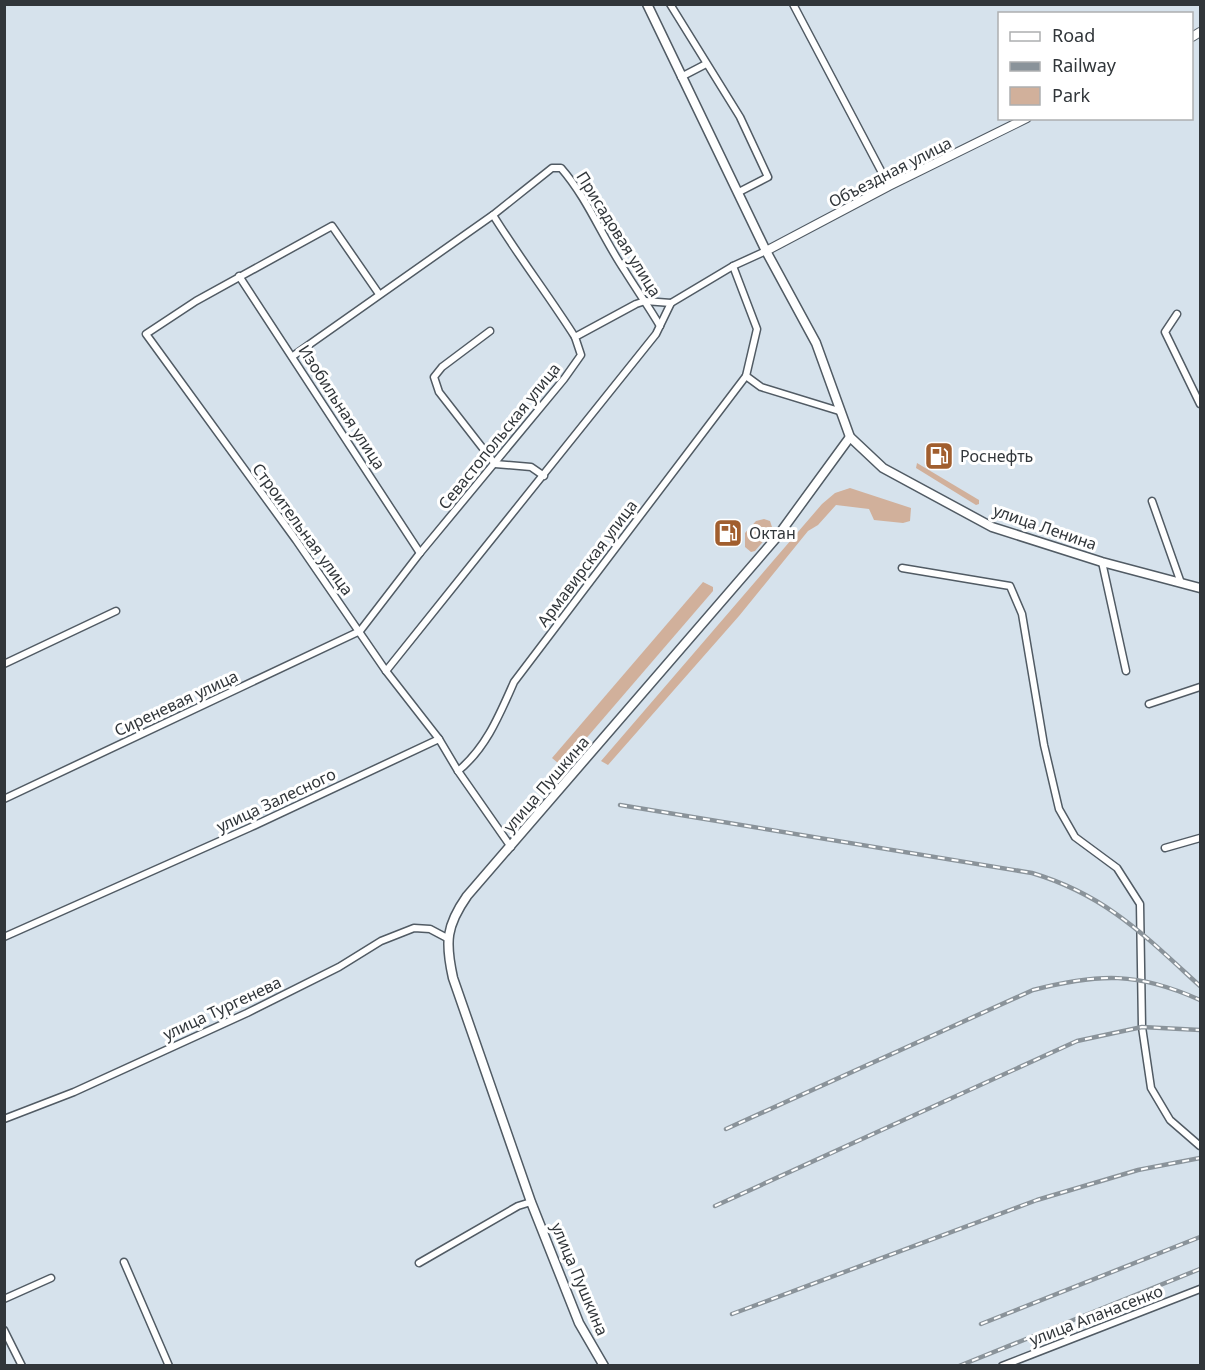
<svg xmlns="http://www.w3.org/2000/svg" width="1205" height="1370" viewBox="0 0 1205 1370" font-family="'Noto Sans',sans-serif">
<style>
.green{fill:#d1b09b}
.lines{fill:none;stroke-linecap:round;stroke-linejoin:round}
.minor-casing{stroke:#515b64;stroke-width:9}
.tertiary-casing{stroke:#515b64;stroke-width:10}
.secondary-casing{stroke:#515b64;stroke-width:11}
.minor{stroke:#fff;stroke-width:6}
.tertiary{stroke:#fff;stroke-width:8}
.secondary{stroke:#fff;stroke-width:8}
.rail-casing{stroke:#8a939a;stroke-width:4.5}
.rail{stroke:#fff;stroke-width:2;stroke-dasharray:7;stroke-linecap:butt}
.labels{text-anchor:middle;stroke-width:6;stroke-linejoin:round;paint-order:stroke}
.street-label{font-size:16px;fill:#31363a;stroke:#fff}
.poi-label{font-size:16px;fill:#31363a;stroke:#fff;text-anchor:start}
</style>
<rect width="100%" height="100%" fill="#d6e2ec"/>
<!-- green -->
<g class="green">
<path d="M 917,463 L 979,500 L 979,504 L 976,505 L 916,468 Z"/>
<path d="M 850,488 L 911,508 L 910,521 L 903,523 L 874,520 L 869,509 L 836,505 L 818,525 L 808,531 L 739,616 L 608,765 L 601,761 L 822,504 L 835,493 Z"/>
<path d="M 764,519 L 770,521 L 773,530 L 755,551 L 751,552 L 745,547 L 745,533 L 756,521 Z"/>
<path d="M 703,582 L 713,587 L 713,591 L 565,763 L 558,763 L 552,758 Z"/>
</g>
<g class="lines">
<!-- minor casing -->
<g class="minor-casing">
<g id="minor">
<path d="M 670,4 L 740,117 L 768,177 L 739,192"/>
<path d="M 793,4 L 889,186"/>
<path d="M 681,77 L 706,64"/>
<path d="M 493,215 C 519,257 549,296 575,337"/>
<path d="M 733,266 L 757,329 L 746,376"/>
<path d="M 239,276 L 420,553"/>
<path d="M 379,294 L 332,226 L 196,301 L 146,334 L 296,540 L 386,671 L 439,739"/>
<path d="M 1177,314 L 1165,332 L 1200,404"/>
<path d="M 490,331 L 442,367 L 434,377 L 439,392 L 495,464 L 531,467 L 544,476"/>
<path d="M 293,356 L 493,215 L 552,168 L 561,168 C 588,199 602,237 625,271 C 636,289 649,307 660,326"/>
<path d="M 1152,501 L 1181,583"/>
<path d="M 1102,562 L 1126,671"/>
<path d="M 902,568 L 1010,586 L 1022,614 L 1044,745 L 1059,809 L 1075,837 L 1117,868 L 1140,904 L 1142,1027 L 1151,1088 L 1170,1120 L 1200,1146"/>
<path d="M 4,664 L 116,611"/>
<path d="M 386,671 L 656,334 L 671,303 L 733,266 L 766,251"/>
<path d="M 1149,704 L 1200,687"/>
<path d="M 458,771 C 486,748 499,716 514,682 L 746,376 L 761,387 L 839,411"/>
<path d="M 4,799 L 360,631 L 420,553 L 564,379 L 581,355 L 575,337 L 636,304 L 645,301 L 671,303"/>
<path d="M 1165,848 L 1200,838"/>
<path d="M 4,937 L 249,828 L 439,739 L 458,771 L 511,847"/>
<path d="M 4,1119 L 74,1092 L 247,1013 L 339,967 L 381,941 L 414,928 L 430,929 L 447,938"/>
<path d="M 124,1262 L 169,1366"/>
<path d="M 419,1263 L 518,1206 L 531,1202"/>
<path d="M 4,1299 L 51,1278"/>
<path d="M 4,1330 L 22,1366"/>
<path d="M 1002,1366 L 1200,1289"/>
</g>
</g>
<!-- tertiary casing -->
<g class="tertiary-casing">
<g id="tertiary">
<path d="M 1192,37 L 1200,32"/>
<path d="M 766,251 L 889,186 L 1027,118"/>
</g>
</g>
<!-- secondary casing -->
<g class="secondary-casing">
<g id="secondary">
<path d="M 647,4 L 766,251 L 816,343 L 850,437 L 883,468 L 992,527 L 1102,562 L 1200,588"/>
<path d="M 604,1366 L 579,1323 L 531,1202 L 453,978 C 445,942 446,926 467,896 L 777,537 L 850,437"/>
</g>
</g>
<!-- minor -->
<use href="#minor" class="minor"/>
<!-- tertiary -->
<use href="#tertiary" class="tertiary"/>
<!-- secondary -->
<use href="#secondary" class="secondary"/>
<!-- rail casing -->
<g class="rail-casing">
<g id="rail">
<path d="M 620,805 L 1032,873 C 1106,895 1145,936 1200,986"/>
<path d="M 726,1129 L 1033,990 C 1099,973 1138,972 1200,1000"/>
<path d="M 715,1206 L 1077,1041 L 1142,1027 L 1200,1030"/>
<path d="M 732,1314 L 1037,1200 L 1138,1170 L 1200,1158"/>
<path d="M 981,1324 L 1200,1237"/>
<path d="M 959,1366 L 1200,1269"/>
</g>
</g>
<!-- rail -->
<use href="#rail" class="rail"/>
</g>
<!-- icons -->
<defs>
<g id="fuel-square" transform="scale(1.5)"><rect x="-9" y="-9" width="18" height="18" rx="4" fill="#a15e2e" stroke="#fff"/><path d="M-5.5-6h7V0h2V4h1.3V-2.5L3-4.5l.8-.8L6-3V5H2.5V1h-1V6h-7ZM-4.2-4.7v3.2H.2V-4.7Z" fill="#fff"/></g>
</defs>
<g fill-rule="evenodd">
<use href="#fuel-square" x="939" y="456"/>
<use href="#fuel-square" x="728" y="533"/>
</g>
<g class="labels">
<!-- street labels -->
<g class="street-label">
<text transform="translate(890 172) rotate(-27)" y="6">Объездная улица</text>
<text transform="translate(619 234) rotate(58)" y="6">Присадовая улица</text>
<text transform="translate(342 407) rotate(57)" y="6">Изобильная улица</text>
<text transform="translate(499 436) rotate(-51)" y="6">Севастопольская улица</text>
<text transform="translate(1045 527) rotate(19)" y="6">улица Ленина</text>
<text transform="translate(303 529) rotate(54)" y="6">Строительная улица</text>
<text transform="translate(587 563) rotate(-53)" y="6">Армавирская улица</text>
<text transform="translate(176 703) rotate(-25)" y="6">Сиреневая улица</text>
<text transform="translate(546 784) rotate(-49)" y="6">улица Пушкина</text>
<text transform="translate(276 800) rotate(-25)" y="6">улица Залесного</text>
<text transform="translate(222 1008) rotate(-25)" y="6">улица Тургенева</text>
<text transform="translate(580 1279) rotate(67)" y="6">улица Пушкина</text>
<text transform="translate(1096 1315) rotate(-21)" y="6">улица Апанасенко</text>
</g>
<!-- poi labels -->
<g class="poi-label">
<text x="960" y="462">Роснефть</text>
<text x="749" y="539">Октан</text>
</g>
</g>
<!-- border -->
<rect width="1205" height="1370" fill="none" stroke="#31363a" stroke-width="12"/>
<!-- legend -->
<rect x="998" y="12" width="195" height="108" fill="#ffffff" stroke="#adafb0" stroke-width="1.5"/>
<rect x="1010" y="32" width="30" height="9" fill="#ffffff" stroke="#adafb0" stroke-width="1.5"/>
<text x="1052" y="42" font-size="18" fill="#31363a">Road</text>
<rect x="1010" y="62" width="30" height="9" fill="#8a939a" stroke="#adafb0" stroke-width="1.5"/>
<text x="1052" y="72" font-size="18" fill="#31363a">Railway</text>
<rect x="1010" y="87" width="30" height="18" fill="#d1b09b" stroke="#adafb0" stroke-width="1.5"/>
<text x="1052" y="102" font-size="18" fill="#31363a">Park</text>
</svg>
